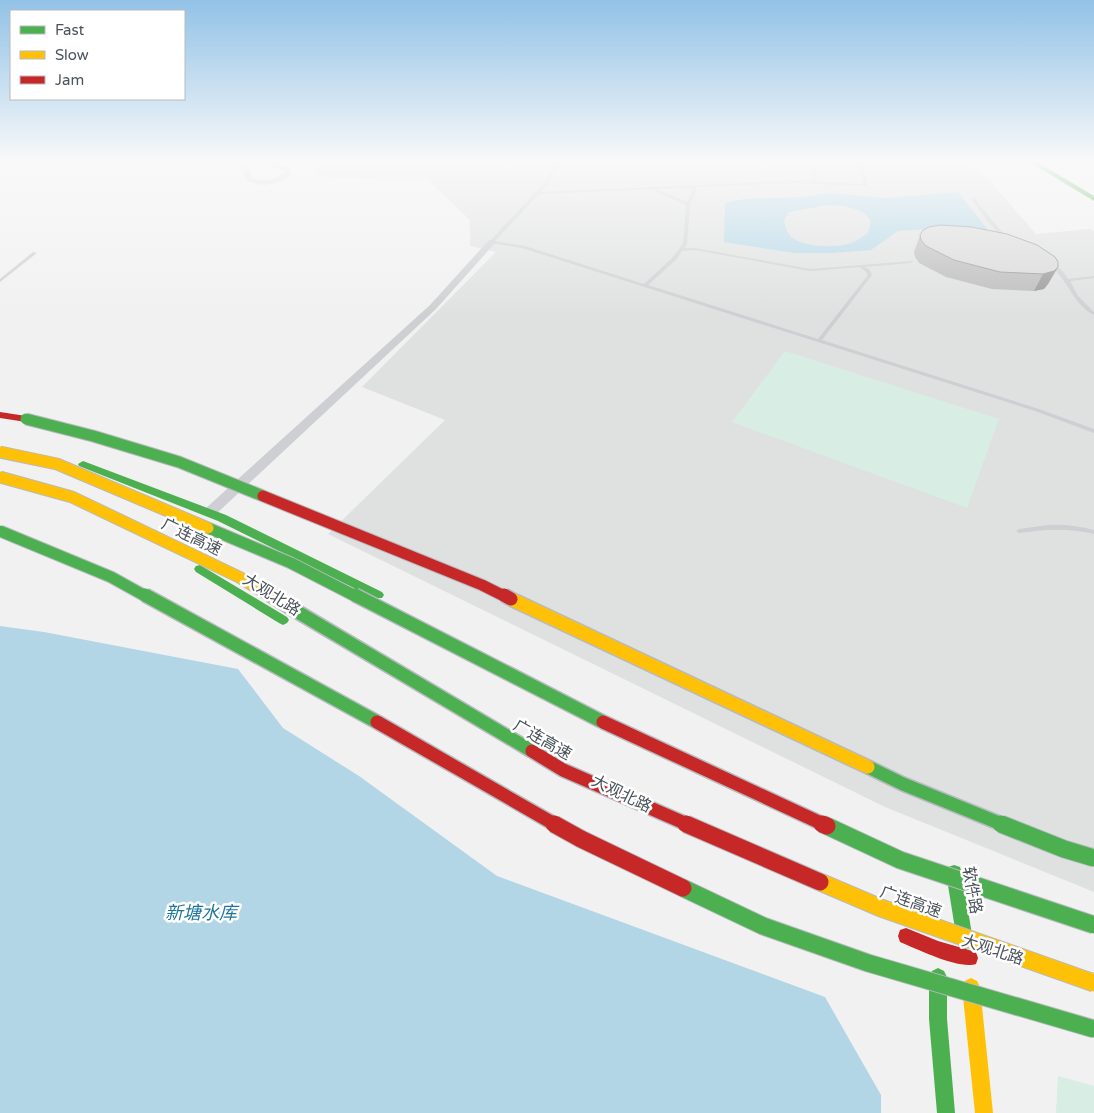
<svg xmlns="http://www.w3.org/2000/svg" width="1094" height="1113" viewBox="0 0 1094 1113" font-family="'Varela Round','Noto Sans SC',sans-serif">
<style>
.education{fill:#dfe0e0}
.green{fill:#d8ede3}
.water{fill:#b2d6e6;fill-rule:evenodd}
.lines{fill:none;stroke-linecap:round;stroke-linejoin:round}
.lane{fill:#cdcfd2;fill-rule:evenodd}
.street{fill:#cdcfd2;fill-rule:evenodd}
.fast{fill:#4caf50;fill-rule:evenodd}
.slow{fill:#ffc107;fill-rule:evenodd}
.jam{fill:#c62828;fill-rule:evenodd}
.fast-bridge-far2-casing{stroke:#b7bac0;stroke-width:13;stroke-linecap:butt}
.fast-bridge-far1-casing{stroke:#b7bac0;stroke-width:16;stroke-linecap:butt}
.fast-bridge-casing{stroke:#b7bac0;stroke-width:19;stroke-linecap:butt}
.slow-bridge-far2-casing{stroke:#b7bac0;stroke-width:13;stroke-linecap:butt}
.slow-bridge-far1-casing{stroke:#b7bac0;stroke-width:16;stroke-linecap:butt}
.slow-bridge-casing{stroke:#b7bac0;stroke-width:19;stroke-linecap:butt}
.jam-bridge-far2-casing{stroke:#b7bac0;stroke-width:13;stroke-linecap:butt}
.jam-bridge-far1-casing{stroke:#b7bac0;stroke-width:16;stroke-linecap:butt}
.jam-bridge-casing{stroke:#b7bac0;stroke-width:19;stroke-linecap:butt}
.fast-bridge-far2{stroke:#4caf50;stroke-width:11}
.fast-bridge-far1{stroke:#4caf50;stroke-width:13}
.fast-bridge{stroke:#4caf50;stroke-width:17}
.slow-bridge-far2{stroke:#ffc107;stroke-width:11}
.slow-bridge-far1{stroke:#ffc107;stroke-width:13}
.slow-bridge{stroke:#ffc107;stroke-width:17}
.jam-bridge-far2{stroke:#c62828;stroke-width:11}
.jam-bridge-far1{stroke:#c62828;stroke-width:13}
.jam-bridge{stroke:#c62828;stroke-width:17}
.wall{fill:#bbbbbc}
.shaded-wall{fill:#989899}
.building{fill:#d9d9db;stroke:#989899}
.labels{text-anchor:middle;stroke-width:5;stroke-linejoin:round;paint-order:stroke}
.near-street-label{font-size:16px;fill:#4a525b;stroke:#fff}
.near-water-label{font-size:18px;font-style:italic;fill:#1d759b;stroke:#fff}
</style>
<rect width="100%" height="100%" fill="#f1f1f1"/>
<!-- education -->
<path class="education" d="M 309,160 L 964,160 L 989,180 L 1036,234 L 1090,229 L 1094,231 L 1094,892 L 885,807 L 328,534 L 445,420 L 362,387 L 496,252 L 470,246 L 470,220 L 428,180 L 322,177 Z"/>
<!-- green -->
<g class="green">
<path d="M 785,351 L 999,419 L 967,508 L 732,422 Z"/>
<path d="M 1058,1076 L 1094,1086 L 1094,1113 L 1056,1113 Z"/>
</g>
<!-- water -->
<g class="water">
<path d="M 958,192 L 989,231 L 930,229 L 898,231 L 871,250 L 832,253 L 794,253 L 724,242 L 725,203 L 744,199 L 803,197 L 829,193 L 887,198 ZM 828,205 C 844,206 862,207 871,221 L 868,233 C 862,237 854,243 847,244 C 833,248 805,247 793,238 C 787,234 786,228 784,221 L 789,212 Z"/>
<path d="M 0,626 L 44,632 L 238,669 L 283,728 L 359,776 L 497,876 L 825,997 L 881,1095 L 881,1113 L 0,1113 Z"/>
</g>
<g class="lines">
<!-- lane -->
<g class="lane">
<path d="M 558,160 L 562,160 L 547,185 L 541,192 L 794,181 L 813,182 L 810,163 L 790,160 L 813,161 L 817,182 L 864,184 L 857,160 L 861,160 L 868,185 L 866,186 L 794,183 L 696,187 L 695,194 L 690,204 L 687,244 L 684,248 L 695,248 L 810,269 L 913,261 L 913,262 L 911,263 L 864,267 L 869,269 L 872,275 L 822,340 L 1039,409 L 1094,429 L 1094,433 L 1035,411 L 522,248 L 490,243 L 490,241 L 543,184 ZM 692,188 L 691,194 L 687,202 L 657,189 ZM 655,189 L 655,191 L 686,205 L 683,244 L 672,258 L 644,284 L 525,246 L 495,241 L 539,194 ZM 695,250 L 810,271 L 859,267 L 865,271 L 868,275 L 818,339 L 648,285 L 676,260 L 682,251 Z"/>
<path d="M 972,198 L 974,198 L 1000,230 L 1011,238 L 1011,240 C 997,238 981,211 972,200 Z"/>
<path d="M 33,252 L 37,253 L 0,282 L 0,279 Z"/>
<path d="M 1047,262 C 1056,263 1063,271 1068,279 L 1094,276 L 1094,278 L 1070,281 L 1078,296 L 1094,312 L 1094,315 C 1072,304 1068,277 1047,264 Z"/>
<path d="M 1048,525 C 1064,524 1079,526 1094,530 L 1094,534 C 1069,528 1045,529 1019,533 L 1016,531 L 1019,529 Z"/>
</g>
<!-- street -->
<g class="street">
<path d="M 241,160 L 261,160 L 288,166 L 292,173 C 281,185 259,189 245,179 ZM 248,162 L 282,170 L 284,173 C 275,180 264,182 252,178 Z"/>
<path d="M 489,240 L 496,242 L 436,309 L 215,515 L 205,515 L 203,512 L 205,509 L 430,305 Z"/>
</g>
<!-- fast -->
<g class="fast">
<path d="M 1026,160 L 1034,160 L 1094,196 L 1094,201 Z"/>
<path d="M 83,461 L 226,515 L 382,592 L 384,595 L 382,598 L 374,598 L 218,521 L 79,466 L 78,464 Z"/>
<path d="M 200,565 L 287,617 L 289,620 L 287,623 L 283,625 L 279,623 L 196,572 L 194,569 L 196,566 Z"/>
<path d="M 954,865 L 960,867 L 962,873 L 973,941 L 971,947 L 965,949 L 959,947 L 957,941 L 946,873 L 948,867 Z"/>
<path d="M 938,968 L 944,971 L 947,977 L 947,1019 L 955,1113 L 937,1113 L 929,1019 L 929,977 L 932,971 Z"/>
</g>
<!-- slow -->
<path class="slow" d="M 971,978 L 977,981 L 980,987 L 993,1113 L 975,1113 L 962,987 L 965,981 Z"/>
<!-- jam -->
<g class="jam">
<path d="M 0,412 L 26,416 L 31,419 L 26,422 L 0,418 Z"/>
<path d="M 906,928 L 938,941 L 976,952 L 978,958 L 976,964 C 960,970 917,949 900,942 L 898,936 L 900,930 Z"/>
</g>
<!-- fast-bridge-far2 casing -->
<g class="fast-bridge-far2-casing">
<g id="fast-bridge-far2">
<path d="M 26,419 L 93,436 L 179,462 L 263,496"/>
<path d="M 208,528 L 291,563 L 357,597"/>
<path d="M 0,531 L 111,577 L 147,597"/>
</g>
</g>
<!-- fast-bridge-far1 casing -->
<g class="fast-bridge-far1-casing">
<g id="fast-bridge-far1">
<path d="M 145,595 L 377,722"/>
<path d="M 355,595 L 603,722"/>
<path d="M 291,608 L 532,751"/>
<path d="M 868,767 L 903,784 L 1004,825"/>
</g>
</g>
<!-- fast-bridge casing -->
<g class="fast-bridge-casing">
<g id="fast-bridge">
<path d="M 1001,824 L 1064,849 L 1094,858"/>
<path d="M 827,826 L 900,860 L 1094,925"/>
<path d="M 683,888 L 763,926 L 868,963 L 1094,1029"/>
</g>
</g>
<!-- slow-bridge-far2 casing -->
<g class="slow-bridge-far2-casing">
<g id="slow-bridge-far2">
<path d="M 0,452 L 57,464 L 208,528"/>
<path d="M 0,477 L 72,497 L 239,577 L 272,597"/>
</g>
</g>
<!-- slow-bridge-far1 casing -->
<g class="slow-bridge-far1-casing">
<g id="slow-bridge-far1">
<path d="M 270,595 L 291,608"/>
<path d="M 511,599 L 868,767"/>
</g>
</g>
<!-- slow-bridge casing -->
<g class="slow-bridge-casing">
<path id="slow-bridge" d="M 820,882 L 881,908 L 1094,983"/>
</g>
<!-- jam-bridge-far2 casing -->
<g class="jam-bridge-far2-casing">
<path id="jam-bridge-far2" d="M 263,496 L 482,585 L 506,597"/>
</g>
<!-- jam-bridge-far1 casing -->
<g class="jam-bridge-far1-casing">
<g id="jam-bridge-far1">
<path d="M 504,595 L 511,599"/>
<path d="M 377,722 L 556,825"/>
<path d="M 603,722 L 825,825"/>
<path d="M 532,751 L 563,770 L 689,825"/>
</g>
</g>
<!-- jam-bridge casing -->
<g class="jam-bridge-casing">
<g id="jam-bridge">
<path d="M 554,824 L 581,839 L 683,888"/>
<path d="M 686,824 L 820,882"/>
<path d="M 822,824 L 827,826"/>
</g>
</g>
<!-- fast-bridge-far2 -->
<use href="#fast-bridge-far2" class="fast-bridge-far2"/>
<!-- fast-bridge-far1 -->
<use href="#fast-bridge-far1" class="fast-bridge-far1"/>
<!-- fast-bridge -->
<use href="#fast-bridge" class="fast-bridge"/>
<!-- slow-bridge-far2 -->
<use href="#slow-bridge-far2" class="slow-bridge-far2"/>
<!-- slow-bridge-far1 -->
<use href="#slow-bridge-far1" class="slow-bridge-far1"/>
<!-- slow-bridge -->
<use href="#slow-bridge" class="slow-bridge"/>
<!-- jam-bridge-far2 -->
<use href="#jam-bridge-far2" class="jam-bridge-far2"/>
<!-- jam-bridge-far1 -->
<use href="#jam-bridge-far1" class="jam-bridge-far1"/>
<!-- jam-bridge -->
<use href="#jam-bridge" class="jam-bridge"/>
</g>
<!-- wall -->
<path class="wall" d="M 920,235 L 1058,267 L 1048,284 L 1044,289 L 1034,291 L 992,289 L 946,277 L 919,263 L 915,257 L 914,252 Z"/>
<!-- shaded-wall -->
<path class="shaded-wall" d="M 1058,267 L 1048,284 L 1044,289 L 1034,291 L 1043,274 Z"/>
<!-- building -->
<path class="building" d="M 940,225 L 972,227 L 1007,234 L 1037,245 L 1055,257 L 1058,262 L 1058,267 L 1054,271 L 1043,274 L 1000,272 L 954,260 L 926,246 L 921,240 L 920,235 L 923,230 L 929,227 Z"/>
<!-- sky -->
<linearGradient id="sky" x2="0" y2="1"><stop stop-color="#92c2e7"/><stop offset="0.51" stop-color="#f9f9f9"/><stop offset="1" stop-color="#f9f9f9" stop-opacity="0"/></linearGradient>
<rect width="1094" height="316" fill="url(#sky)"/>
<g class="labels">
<!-- near-street labels -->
<g class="near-street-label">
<text transform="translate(192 536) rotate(26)" y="6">广连高速</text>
<text transform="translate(272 594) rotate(32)" y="6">大观北路</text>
<text transform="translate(543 739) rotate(30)" y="6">广连高速</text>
<text transform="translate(622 793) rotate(26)" y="6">大观北路</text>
<text transform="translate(973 890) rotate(80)" y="6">软件路</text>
<text transform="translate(911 901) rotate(20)" y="6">广连高速</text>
<text transform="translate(993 949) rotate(18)" y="6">大观北路</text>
</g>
<!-- near-water labels -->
<g class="near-water-label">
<text x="201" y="919">新塘水库</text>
</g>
</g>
<!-- legend -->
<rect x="10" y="10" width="175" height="90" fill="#ffffff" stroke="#b7babd"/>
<rect x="20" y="26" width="25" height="8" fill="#4caf50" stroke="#b7babd"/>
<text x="55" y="35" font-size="15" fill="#4a525b">Fast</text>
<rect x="20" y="51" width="25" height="8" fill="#ffc107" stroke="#b7babd"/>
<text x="55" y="60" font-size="15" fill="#4a525b">Slow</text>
<rect x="20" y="76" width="25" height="8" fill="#c62828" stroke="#b7babd"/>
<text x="55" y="85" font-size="15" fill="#4a525b">Jam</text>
</svg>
